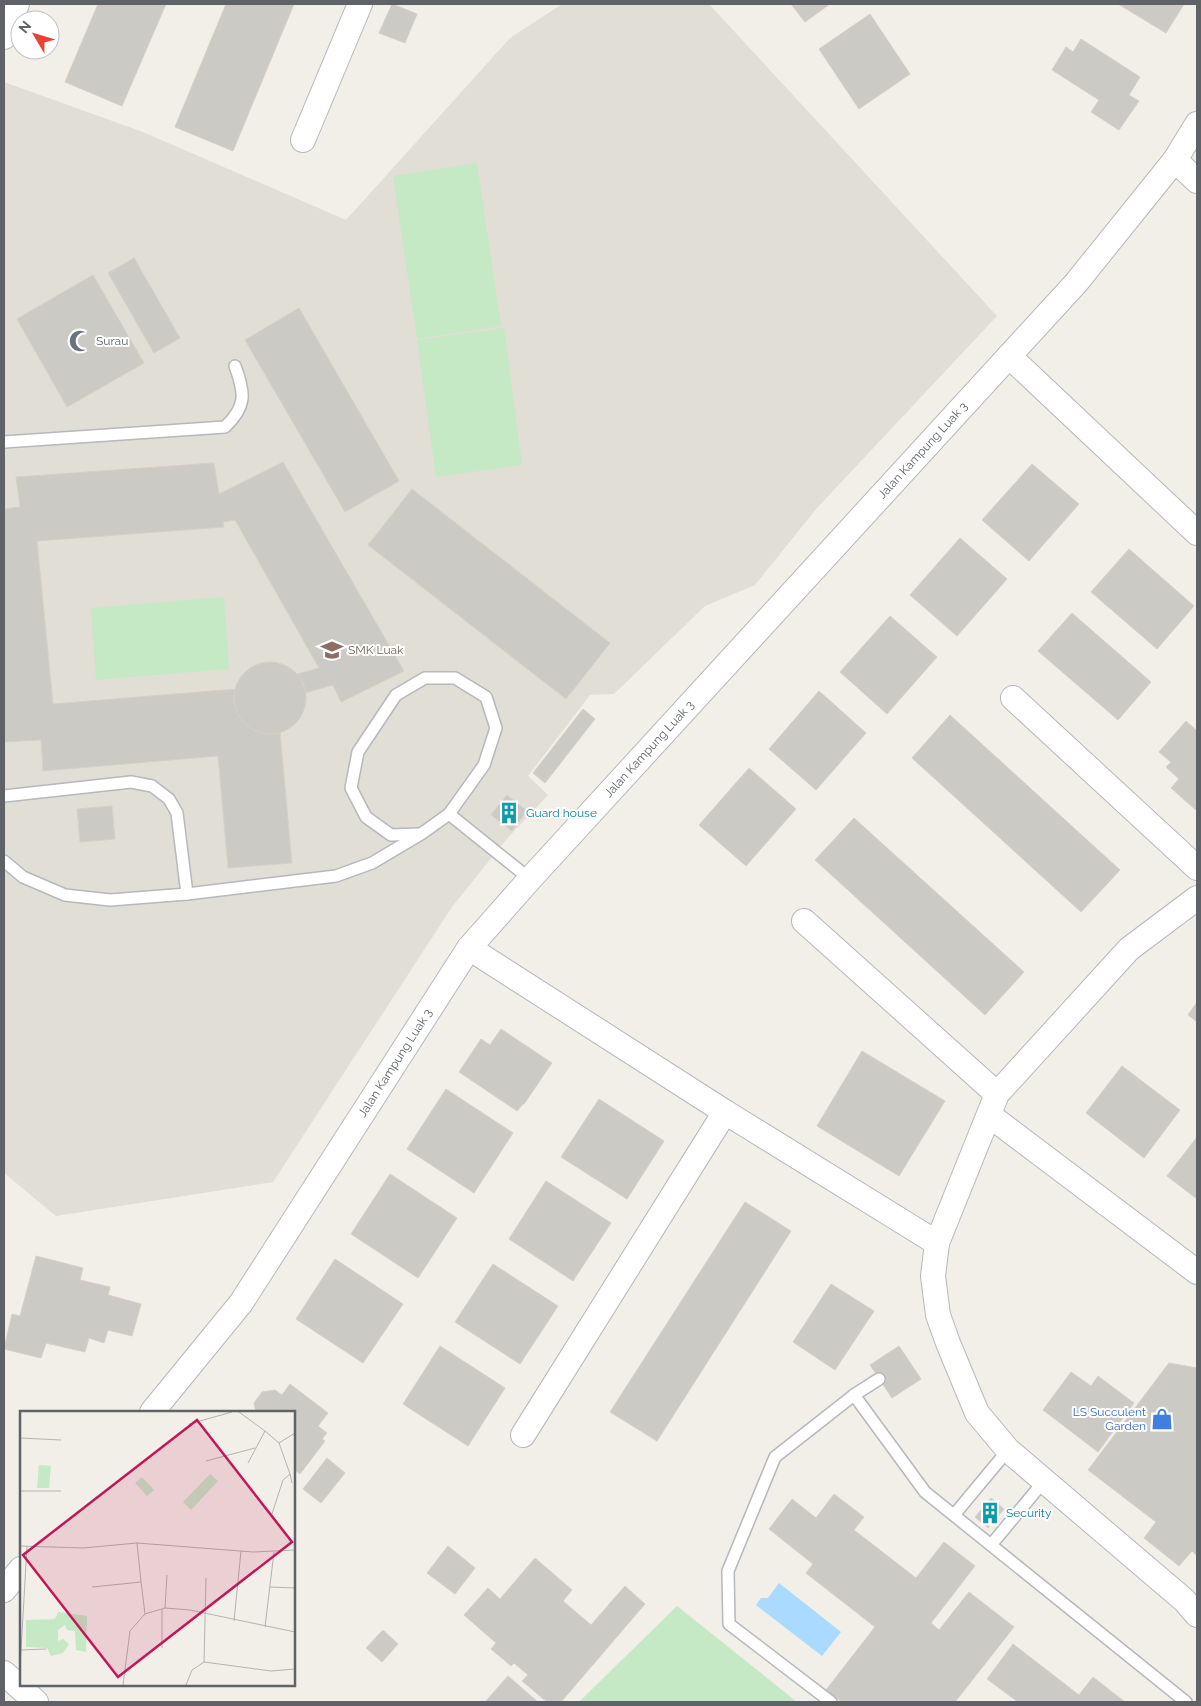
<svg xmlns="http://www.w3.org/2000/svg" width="1201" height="1706" viewBox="0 0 1201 1706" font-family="Raleway,sans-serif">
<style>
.education{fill:#e1ded6}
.green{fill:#c5e8c5}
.water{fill:#aadaff}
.building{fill:#cccac5;stroke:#d6d1c6}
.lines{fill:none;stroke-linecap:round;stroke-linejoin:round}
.service-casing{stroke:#b5b8bc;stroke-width:14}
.minor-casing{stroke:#b5b8bc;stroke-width:26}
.service{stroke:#fff;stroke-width:11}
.minor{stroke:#fff;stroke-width:24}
.labels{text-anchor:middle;stroke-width:4;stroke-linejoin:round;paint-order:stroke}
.worship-label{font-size:12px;fill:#5b616d;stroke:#fff;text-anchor:start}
.street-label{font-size:12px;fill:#5f6368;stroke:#fff}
.education-label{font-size:12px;fill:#785e54;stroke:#fff;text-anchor:start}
.culture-label{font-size:12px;fill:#0d838f;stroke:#fff;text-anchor:start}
.shop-label{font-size:12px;fill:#366cbe;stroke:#fff;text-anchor:end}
.inset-road{fill:none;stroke:#b3b3b1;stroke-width:1}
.view{fill:#c2185b;fill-opacity:0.15;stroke:#c2185b;stroke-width:2.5}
.inset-edge{fill:none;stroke:#5f6368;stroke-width:2.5}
</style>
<rect width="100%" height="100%" fill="#f1efe8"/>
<!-- education -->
<path class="education" d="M 562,4 L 709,4 L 997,316 L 817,508 L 755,585 L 705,606 L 614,694 L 590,695 L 528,776 L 548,795 L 505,841 L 452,907 L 273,1182 L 56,1216 L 4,1173 L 4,82 L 143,132 L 346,220 L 510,38 Z"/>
<!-- green -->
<g class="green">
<path d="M 477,163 L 501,326 L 417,339 L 393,176 Z"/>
<path d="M 504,328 L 522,465 L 436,477 L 417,340 Z"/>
<path d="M 224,597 L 229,669 L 96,680 L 91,608 Z"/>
<path d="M 677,1606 L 797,1702 L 579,1702 Z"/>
</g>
<!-- water -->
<path class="water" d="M 779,1583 L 841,1632 L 822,1656 L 756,1605 L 761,1598 L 768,1598 Z"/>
<!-- building -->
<g class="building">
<path d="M 98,4 L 166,4 L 122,106 L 65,82 Z"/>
<path d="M 226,4 L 294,4 L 233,151 L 175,127 Z"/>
<path d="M 392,4 L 417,14 L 405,43 L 379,33 Z"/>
<path d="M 791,4 L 830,4 L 805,22 Z"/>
<path d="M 1118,4 L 1184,4 L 1166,33 Z"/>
<path d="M 870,14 L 910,74 L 859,109 L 819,49 Z"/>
<path d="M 1081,39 L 1140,77 L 1129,95 L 1139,101 L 1119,130 L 1091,112 L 1099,100 L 1052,70 L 1066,47 L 1073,52 Z"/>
<path d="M 134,258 L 180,338 L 154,353 L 108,273 Z"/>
<path d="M 93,275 L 144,363 L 67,407 L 17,319 Z"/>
<path d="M 299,308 L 399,481 L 345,512 L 245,340 Z"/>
<path d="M 283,462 L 404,671 L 341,702 L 333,685 L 305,693 L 304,685 L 297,674 L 319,668 L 235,520 L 223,522 L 224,527 L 37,541 L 53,704 L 236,689 L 234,696 L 236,707 L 240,718 L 248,726 L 257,731 L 268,734 L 280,732 L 292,863 L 228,868 L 218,756 L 43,771 L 41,740 L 4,742 L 4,509 L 20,507 L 16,477 L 214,463 L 219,494 Z"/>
<path d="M 1032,464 L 1079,504 L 1029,561 L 982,520 Z"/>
<path d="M 412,489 L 610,643 L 566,699 L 368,545 Z"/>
<path d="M 960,538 L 1007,579 L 957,636 L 910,595 Z"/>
<path d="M 1129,549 L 1194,606 L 1157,649 L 1091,592 Z"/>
<path d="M 1072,613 L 1151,682 L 1118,720 L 1038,651 Z"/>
<path d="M 890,616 L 937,657 L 887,714 L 840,672 Z"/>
<circle cx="270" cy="698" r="36"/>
<path d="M 819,691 L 866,733 L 816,790 L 769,749 Z"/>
<path d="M 583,709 L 595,719 L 545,783 L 533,773 Z"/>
<path d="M 950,715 L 1120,870 L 1081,912 L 912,758 Z"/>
<path d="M 1186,721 L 1197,731 L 1197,811 L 1171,788 L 1179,779 L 1166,767 L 1171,762 L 1159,752 Z"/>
<path d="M 749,768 L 796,809 L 746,866 L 699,825 Z"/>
<path d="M 507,795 L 527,811 L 512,831 L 491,815 Z"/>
<path d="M 112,806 L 115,839 L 80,842 L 77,809 Z"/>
<path d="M 854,818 L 1024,972 L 985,1015 L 815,860 Z"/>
<path d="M 1197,1002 L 1197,1022 L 1188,1015 Z"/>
<path d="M 501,1029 L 552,1063 L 524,1104 L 523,1104 L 517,1111 L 459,1072 L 481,1039 L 490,1045 Z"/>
<path d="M 862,1051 L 945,1101 L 899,1176 L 817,1126 Z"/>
<path d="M 1122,1066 L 1180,1110 L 1144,1158 L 1086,1113 Z"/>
<path d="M 446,1089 L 513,1133 L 474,1193 L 407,1149 Z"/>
<path d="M 599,1099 L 664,1141 L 627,1199 L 561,1157 Z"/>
<path d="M 1197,1137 L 1197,1199 L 1167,1176 Z"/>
<path d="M 390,1174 L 457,1218 L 418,1278 L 351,1234 Z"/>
<path d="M 546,1181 L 611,1223 L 573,1281 L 509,1239 Z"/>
<path d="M 745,1202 L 791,1231 L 657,1441 L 610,1412 Z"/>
<path d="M 36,1256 L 83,1268 L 80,1280 L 110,1287 L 108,1295 L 141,1304 L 132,1336 L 108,1330 L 104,1343 L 89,1338 L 85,1352 L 46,1343 L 41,1358 L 4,1349 L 12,1314 L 20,1316 Z"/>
<path d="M 335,1259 L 403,1304 L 363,1363 L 296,1319 Z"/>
<path d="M 493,1264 L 558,1306 L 520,1364 L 455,1322 Z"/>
<path d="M 831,1284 L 874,1311 L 835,1370 L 793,1342 Z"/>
<path d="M 440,1346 L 505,1388 L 468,1446 L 403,1404 Z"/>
<path d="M 899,1346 L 921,1379 L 892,1398 L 870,1365 Z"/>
<path d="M 1169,1363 L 1197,1368 L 1197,1556 L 1192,1551 L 1179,1566 L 1144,1538 L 1156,1522 L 1088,1470 Z"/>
<path d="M 1071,1372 L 1091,1386 L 1098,1376 L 1134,1403 L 1098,1452 L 1043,1410 Z"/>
<path d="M 290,1384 L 328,1413 L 318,1426 L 327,1433 L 322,1439 L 325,1441 L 300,1474 L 295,1470 L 294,1472 L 294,1412 L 256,1412 L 254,1403 L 262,1392 L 275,1390 L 282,1395 Z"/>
<path d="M 327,1458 L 345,1473 L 321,1503 L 303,1489 Z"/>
<path d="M 834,1494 L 864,1517 L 854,1530 L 916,1578 L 944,1542 L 975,1566 L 931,1623 L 939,1630 L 969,1592 L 1014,1627 L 955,1702 L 842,1702 L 826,1690 L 875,1627 L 806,1573 L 813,1564 L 769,1529 L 792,1499 L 816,1518 Z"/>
<path d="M 991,1498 L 1004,1509 L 988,1528 L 975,1517 Z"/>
<path d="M 448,1546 L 475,1568 L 455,1594 L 427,1573 Z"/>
<path d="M 535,1558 L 572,1590 L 563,1601 L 591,1625 L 625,1586 L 645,1604 L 561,1702 L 547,1702 L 522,1681 L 528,1675 L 514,1663 L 511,1666 L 491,1649 L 496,1643 L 464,1615 L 488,1588 L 500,1599 Z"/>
<path d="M 383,1630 L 398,1644 L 382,1662 L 366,1648 Z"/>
<path d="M 1013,1644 L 1079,1695 L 1093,1677 L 1125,1702 L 1018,1702 L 987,1679 Z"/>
<path d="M 508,1676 L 538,1702 L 485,1702 Z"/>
</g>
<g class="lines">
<!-- service casing -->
<g class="service-casing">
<g id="service">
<path d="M 4,442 L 225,427 C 247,406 245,393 235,366"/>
<path d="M 4,796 L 131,782 L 152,786 L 169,799 L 177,813 L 187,894"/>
<path d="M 419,834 L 391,835 L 366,817 L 351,788 L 358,752 L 396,695 L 425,678 L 455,678 L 486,697 L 496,728 L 484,765 L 449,814"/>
<path d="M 4,861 L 23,877 L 65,895 L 110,900 L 187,894 L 336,876 L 372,863 L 421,834 L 449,814 L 530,879"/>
<path d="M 854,1395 L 925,1492 L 1186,1702"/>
<path d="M 954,1515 L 1008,1450"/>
<path d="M 991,1545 L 1044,1481"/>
<path d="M 831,1702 L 729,1624 L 728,1571 L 775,1457 L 854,1395 L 879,1379"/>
</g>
</g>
<!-- minor casing -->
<g class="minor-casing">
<g id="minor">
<path d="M 4,37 L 17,4"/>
<path d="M 303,140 L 360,4"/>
<path d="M 1175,160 L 1197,181"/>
<path d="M 1009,356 L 1197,533"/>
<path d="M 1013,698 L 1197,868"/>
<path d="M 804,921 L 997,1094"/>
<path d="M 469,948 L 725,1112 L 523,1435"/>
<path d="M 725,1112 L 937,1243 L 933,1276 L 938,1315 L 948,1343 L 977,1413 L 1008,1450 L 1184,1600 L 1197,1615"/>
<path d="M 989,1115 L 1197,1272"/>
<path d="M 937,1243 L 997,1094 L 1129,949 L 1197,898"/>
<path id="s1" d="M 152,1412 L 241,1303 L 469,948 L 530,879 L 1076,283 L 1175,160 L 1197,124"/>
<path d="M 4,1590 L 21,1569"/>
<path d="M 4,1673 L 36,1702"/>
</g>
</g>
<!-- service -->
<use href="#service" class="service"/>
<!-- minor -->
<use href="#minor" class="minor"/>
</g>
<!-- icons -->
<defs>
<g id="mosque-bare" transform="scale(1.725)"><path d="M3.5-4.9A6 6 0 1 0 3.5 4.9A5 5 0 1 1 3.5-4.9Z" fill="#6b7280" stroke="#fff" stroke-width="2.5" paint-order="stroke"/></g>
<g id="school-bare" transform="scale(1.725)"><path d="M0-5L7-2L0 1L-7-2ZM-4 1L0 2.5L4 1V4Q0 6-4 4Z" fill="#8d6e63" stroke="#fff" stroke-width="2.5" paint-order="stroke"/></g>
<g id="building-bare" transform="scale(1.725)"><path d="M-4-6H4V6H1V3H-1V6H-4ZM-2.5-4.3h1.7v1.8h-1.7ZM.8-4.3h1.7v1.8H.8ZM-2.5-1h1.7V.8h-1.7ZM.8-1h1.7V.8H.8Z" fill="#0f9aa8" stroke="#fff" stroke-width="2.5" paint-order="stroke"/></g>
<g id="shop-bare" transform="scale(1.725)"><path d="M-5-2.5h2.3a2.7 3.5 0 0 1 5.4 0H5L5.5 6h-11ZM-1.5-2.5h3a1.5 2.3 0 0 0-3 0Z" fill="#3f7fe0" stroke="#fff" stroke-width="2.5" paint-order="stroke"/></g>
</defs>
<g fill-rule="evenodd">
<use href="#mosque-bare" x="80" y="341"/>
<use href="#school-bare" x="332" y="650"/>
<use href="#building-bare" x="509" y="813"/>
<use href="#shop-bare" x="1162" y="1419"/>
<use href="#building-bare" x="990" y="1513"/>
</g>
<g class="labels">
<!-- worship labels -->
<g class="worship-label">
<text x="96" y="345">Surau</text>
</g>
<!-- street labels -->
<g class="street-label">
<text dy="4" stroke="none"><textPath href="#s1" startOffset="1236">Jalan Kampung Luak 3</textPath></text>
<text dy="4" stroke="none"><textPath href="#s1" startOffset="831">Jalan Kampung Luak 3</textPath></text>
<text dy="4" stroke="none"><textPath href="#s1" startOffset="426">Jalan Kampung Luak 3</textPath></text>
</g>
<!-- education labels -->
<g class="education-label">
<text x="348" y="654">SMK Luak</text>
</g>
<!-- culture labels -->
<g class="culture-label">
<text x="526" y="817">Guard house</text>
<text x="1006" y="1517">Security</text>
</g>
<!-- shop labels -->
<g class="shop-label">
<text x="1146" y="1416">LS Succulent<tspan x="1146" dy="14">Garden</tspan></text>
</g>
</g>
<!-- overview -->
<g transform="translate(20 1411)">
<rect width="275" height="275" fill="#f1efe8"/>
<path d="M 19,54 L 31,55 L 29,77 L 17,77 ZM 190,63 L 198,70 L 171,99 L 163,91 ZM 122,66 L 134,79 L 127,85 L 115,72 ZM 38,201 L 67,205 L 66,241 L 56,239 L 55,220 L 47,219 L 45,214 L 38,219 L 38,230 L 43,228 L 49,233 L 43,242 L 31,245 L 27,237 L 6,236 L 6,209 L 35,208 Z" fill="#c5e8c5"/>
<path class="inset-road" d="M 219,1 L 245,20M 169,13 L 212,1M 0,27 L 41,29M 259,32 L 275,22M 186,50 L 235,37M 228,52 L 245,20 L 259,32 L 270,63M 0,80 L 41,80M 252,103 L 263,69 L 270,63 L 272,72M 0,135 L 63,137 L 117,132 L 233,141 L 275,139M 72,176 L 121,171 L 117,132M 250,176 L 275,177M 145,197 L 147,164M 142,198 L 142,237M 125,203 L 145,197 L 170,199 L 275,221M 214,210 L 221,140M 245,216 L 254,141M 1,239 L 26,238M 184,251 L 251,260 L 275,258M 0,257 L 7,135M 103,274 L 110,220 L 125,203 L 121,171M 166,274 L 172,259 L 184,251 L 186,167"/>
<path class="view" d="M 177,9 L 272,131 L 98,266 L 3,144 Z"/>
<rect width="275" height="275" class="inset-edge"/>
</g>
<!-- border -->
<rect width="1201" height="1706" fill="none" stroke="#5f6368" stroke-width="10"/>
<!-- north arrow -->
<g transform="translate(35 35) rotate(308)"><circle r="24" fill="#ffffff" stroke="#bfc1c3"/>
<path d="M0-4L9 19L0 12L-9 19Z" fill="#ea4335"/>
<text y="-8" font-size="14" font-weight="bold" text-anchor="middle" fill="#5f6368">N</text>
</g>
</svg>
